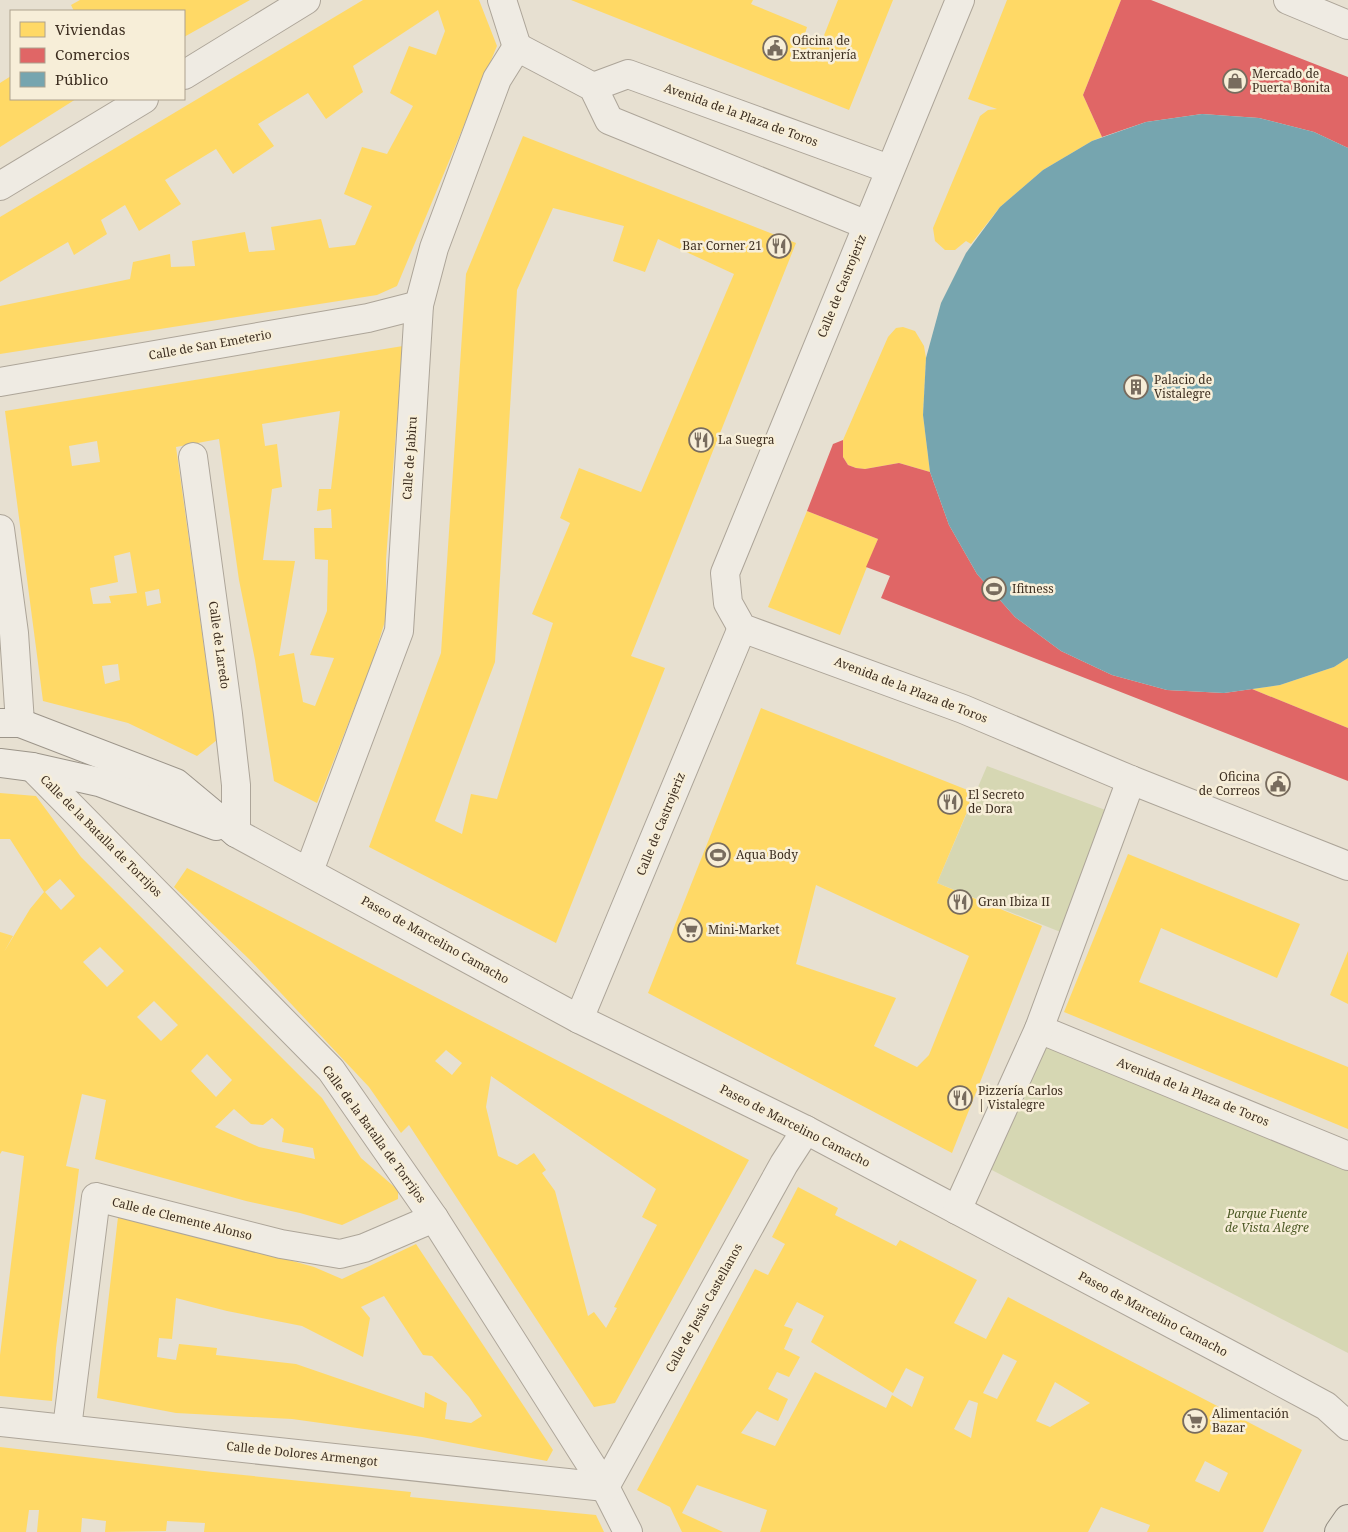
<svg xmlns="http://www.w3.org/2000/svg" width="1348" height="1532" viewBox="0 0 1348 1532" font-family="'Noto Serif',serif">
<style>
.green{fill:#d6d7b3}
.homes{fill:#ffd966;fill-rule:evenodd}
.shops{fill:#e06666}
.public{fill:#76a5af}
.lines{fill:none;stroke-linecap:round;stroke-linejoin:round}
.street-casing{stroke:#ada599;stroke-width:30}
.secondary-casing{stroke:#9c958a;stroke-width:30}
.primary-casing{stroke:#928b80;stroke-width:30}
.street{stroke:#efebe3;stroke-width:28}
.secondary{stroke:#efebe3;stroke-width:28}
.primary{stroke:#e6e1d4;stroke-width:28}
.labels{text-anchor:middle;stroke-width:5;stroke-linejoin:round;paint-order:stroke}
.poi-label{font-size:12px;fill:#3d2e20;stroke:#f7eed8;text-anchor:start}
.street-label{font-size:12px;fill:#3d2e20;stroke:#f7eed8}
.park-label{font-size:12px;font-style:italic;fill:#4d5a26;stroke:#f7eed8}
</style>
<rect width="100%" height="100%" fill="#e7e0d1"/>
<!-- green -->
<g class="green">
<path d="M 987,766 L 1119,815 L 1073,937 L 937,883 Z"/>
<path d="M 1041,1042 L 1348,1167 L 1348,1353 L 986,1167 Z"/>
</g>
<!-- homes -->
<g class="homes">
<path d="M 80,0 L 250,0 L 184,37 L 184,11 L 74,11 L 71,5 Z"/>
<path d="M 363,0 L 479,0 L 497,46 L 397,286 L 377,295 L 0,354 L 0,306 L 130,279 L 133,262 L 170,254 L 171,267 L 195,266 L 192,241 L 245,232 L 249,252 L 275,250 L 271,227 L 321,219 L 329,248 L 355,245 L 372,206 L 344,194 L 362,147 L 387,154 L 413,106 L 390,93 L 409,46 L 436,55 L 445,31 L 438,10 L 353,66 L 363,92 L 326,119 L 308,93 L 258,124 L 274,146 L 233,174 L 216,149 L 165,180 L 181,204 L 139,231 L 125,205 L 101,220 L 107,234 L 74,255 L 68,242 L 0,282 L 0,217 Z"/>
<path d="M 571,0 L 753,0 L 751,4 L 807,27 L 804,37 L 821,43 L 838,0 L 893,0 L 849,110 Z"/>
<path d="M 1007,0 L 1121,0 L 1083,95 L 1102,137 L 1092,141 L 1043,170 L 1000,207 L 971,244 L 966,241 L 955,250 L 945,250 L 935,241 L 933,228 L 980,116 L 988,110 L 997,109 L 968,99 Z"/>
<path d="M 11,76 L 11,99 L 76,99 L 0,147 L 0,83 Z"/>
<path d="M 523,136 L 796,243 L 631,656 L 665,668 L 556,943 L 369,847 L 441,653 L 466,274 ZM 553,208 L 624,226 L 613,261 L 645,272 L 658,239 L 734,274 L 641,492 L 579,468 L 560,518 L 570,523 L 532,614 L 553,623 L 497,799 L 471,794 L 462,834 L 435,821 L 495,662 L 517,290 Z"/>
<path d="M 903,327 L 915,331 L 924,346 L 926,358 L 923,415 L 930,472 L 899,463 L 865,469 L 856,468 L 848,465 L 843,457 L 843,440 L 888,337 L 896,328 Z"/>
<path d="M 403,346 L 391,493 L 386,560 L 386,618 L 372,663 L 317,803 L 274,781 L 255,660 L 239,580 L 219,439 L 176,447 L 217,740 L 197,756 L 128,723 L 43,701 L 5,411 ZM 340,411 L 331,489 L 319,489 L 317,511 L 331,509 L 332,528 L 314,528 L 315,559 L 328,560 L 327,611 L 310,655 L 334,658 L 315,706 L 303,702 L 294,653 L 279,656 L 295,561 L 263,560 L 272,489 L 282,487 L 277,444 L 265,446 L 262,424 ZM 97,441 L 100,462 L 72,466 L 69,446 ZM 130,552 L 137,593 L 109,596 L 111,603 L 93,604 L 90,588 L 118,582 L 114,556 ZM 159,589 L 161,603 L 147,606 L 145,592 ZM 118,664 L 120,680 L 105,684 L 102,666 Z"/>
<path d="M 807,511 L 878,539 L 840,635 L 768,607 Z"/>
<path d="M 1348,658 L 1348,728 L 1252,689 L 1280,685 L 1334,667 Z"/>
<path d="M 761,708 L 975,793 L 937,883 L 1042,926 L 952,1153 L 648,993 ZM 816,885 L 969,956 L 929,1055 L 917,1067 L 874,1046 L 896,998 L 796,964 Z"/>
<path d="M 0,793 L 36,796 L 81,857 L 322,1098 L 361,1158 L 398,1190 L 398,1199 L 342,1225 L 300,1213 L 246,1201 L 95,1159 L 106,1100 L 82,1094 L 66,1166 L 79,1169 L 56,1348 L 52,1401 L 0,1396 L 0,1355 L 24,1156 L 2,1151 L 0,1154 L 0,932 L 13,936 L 4,952 L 30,909 L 44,892 L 10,839 L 0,839 ZM 60,879 L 75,896 L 61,910 L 45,892 ZM 100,947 L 124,971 L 107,987 L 83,962 ZM 154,1001 L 178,1025 L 161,1041 L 137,1017 ZM 207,1054 L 232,1080 L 216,1097 L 191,1071 ZM 234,1109 L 251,1124 L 263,1125 L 272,1118 L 284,1129 L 282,1142 L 313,1148 L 315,1159 L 259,1147 L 215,1127 Z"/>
<path d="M 1128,854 L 1300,924 L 1277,978 L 1161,928 L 1139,982 L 1348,1067 L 1348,1129 L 1064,1012 Z"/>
<path d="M 187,868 L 749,1160 L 615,1403 L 594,1407 L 409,1125 L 401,1133 L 369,1087 L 249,959 L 174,887 ZM 446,1050 L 462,1063 L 452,1075 L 435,1061 ZM 491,1076 L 656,1189 L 642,1217 L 657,1225 L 614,1307 L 617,1308 L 606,1328 L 594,1312 L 588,1316 L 555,1191 L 542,1173 L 546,1170 L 534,1153 L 517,1165 L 498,1156 L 486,1107 Z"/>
<path d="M 1348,951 L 1348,1004 L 1330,995 Z"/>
<path d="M 798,1187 L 838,1208 L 835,1215 L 896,1246 L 900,1240 L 977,1280 L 954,1323 L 986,1339 L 1008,1297 L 1302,1450 L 1263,1532 L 1147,1532 L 1150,1525 L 1101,1507 L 1088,1532 L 760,1532 L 767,1510 L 697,1485 L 682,1513 L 723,1532 L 682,1532 L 670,1507 L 637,1490 L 755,1269 L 768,1275 L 785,1244 L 772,1237 ZM 797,1302 L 824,1316 L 811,1342 L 893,1393 L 906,1368 L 924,1377 L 912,1407 L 892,1395 L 886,1408 L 815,1372 L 775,1446 L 741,1433 L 757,1411 L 778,1421 L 788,1399 L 768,1389 L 777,1372 L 789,1377 L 800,1357 L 784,1349 L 793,1329 L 784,1326 ZM 1003,1354 L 1017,1361 L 997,1399 L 983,1393 ZM 1055,1382 L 1090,1403 L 1050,1427 L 1036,1421 ZM 969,1400 L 978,1403 L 971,1438 L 954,1429 ZM 1205,1461 L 1228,1473 L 1219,1492 L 1195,1481 Z"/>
<path d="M 118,1217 L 235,1245 L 314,1267 L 342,1279 L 416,1244 L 553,1450 L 547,1461 L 422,1437 L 292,1419 L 176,1413 L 97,1398 ZM 384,1296 L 423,1355 L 432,1356 L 469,1397 L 482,1416 L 471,1423 L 445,1419 L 447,1403 L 425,1392 L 424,1408 L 296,1364 L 216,1355 L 217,1348 L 179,1344 L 176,1360 L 157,1357 L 159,1338 L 172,1339 L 176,1298 L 227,1311 L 302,1326 L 363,1357 L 370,1318 L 361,1307 Z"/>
<path d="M 0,1447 L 213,1472 L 411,1492 L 410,1497 L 596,1515 L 604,1532 L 204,1532 L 205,1523 L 167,1521 L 166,1531 L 105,1532 L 106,1521 L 82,1518 L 81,1532 L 37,1532 L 39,1510 L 29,1510 L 26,1532 L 0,1532 Z"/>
</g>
<!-- shops -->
<g class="shops">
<path d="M 1121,0 L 1151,0 L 1348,77 L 1348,148 L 1314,132 L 1259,118 L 1202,114 L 1146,122 L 1102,137 L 1083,95 Z"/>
<path d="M 843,440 L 843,457 L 848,465 L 856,468 L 865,469 L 899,463 L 930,472 L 949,525 L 977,574 L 1015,617 L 1061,651 L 1112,675 L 1167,690 L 1224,693 L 1252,689 L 1348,728 L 1348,781 L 881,598 L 890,576 L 866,567 L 878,539 L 807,511 L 833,444 Z"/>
</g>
<!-- public -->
<path class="public" d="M 1202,114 L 1259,118 L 1314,132 L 1348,148 L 1348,658 L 1334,667 L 1280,685 L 1224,693 L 1167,690 L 1112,675 L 1061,651 L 1015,617 L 977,574 L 949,525 L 930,472 L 923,415 L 926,358 L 941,303 L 966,253 L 1000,207 L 1043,170 L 1092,141 L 1146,122 Z"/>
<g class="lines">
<!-- street casing -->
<g class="street-casing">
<g id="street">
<path d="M 502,0 L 517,47"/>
<path d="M 960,0 L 725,573 L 728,603 L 742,628 L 963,709 L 1131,780 L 1348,866"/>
<path d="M 1288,0 L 1348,25"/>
<path d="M 517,47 L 593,87 L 609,120 L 867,225"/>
<path d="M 184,75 L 306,0"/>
<path d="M 593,87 L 628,74 L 889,169"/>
<path d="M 0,186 L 144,99"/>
<path d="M 0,382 L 368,318 L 419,305"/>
<path d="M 193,457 L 228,714 L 236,785 L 236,833 L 579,1019 L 806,1130 L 1242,1361 L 1326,1406 L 1348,1426"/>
<path d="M 0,529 L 14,633 L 20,723"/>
<path d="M 32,767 L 331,1070 L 434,1218 L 605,1487 L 628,1532"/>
<path d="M 1131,780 L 1039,1029 L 1348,1156"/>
<path d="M 309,871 L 399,631 L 419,305 L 434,248 L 497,79 L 517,47"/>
<path d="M 579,1019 L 742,628"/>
<path d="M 957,1210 L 1039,1029"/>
<path d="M 0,1422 L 605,1487 L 784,1164 L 806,1130"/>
<path d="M 67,1428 L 96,1197 L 281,1244 L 340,1254 L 364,1248 L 434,1218"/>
</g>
</g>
<!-- secondary casing -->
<g class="secondary-casing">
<g id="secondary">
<path d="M 0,723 L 20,723 L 176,783 L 236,833"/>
<path d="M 0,763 L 32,767 L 99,782 L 216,826"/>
</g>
</g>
<!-- primary casing -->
<g class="primary-casing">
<path id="primary" d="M 1339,1532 L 1348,1519"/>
</g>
<!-- street -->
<use href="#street" class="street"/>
<!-- secondary -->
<use href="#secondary" class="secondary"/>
<!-- primary -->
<use href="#primary" class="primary"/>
</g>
<!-- icons -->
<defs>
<g id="civic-ring" transform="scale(1.25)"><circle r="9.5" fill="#f7eed8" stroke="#786c5e" stroke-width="1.5"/><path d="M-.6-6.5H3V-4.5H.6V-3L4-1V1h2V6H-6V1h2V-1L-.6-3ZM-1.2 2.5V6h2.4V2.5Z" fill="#786c5e"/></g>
<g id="shop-ring" transform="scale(1.25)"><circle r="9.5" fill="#f7eed8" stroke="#786c5e" stroke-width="1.5"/><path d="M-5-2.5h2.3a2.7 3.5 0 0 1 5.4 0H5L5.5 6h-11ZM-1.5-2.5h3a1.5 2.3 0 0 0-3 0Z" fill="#786c5e"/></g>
<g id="restaurant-ring" transform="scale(1.25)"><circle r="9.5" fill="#f7eed8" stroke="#786c5e" stroke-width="1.5"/><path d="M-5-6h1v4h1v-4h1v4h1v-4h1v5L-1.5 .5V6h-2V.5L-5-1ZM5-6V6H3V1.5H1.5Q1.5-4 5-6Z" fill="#786c5e"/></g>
<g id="building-ring" transform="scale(1.25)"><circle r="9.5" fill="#f7eed8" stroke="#786c5e" stroke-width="1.5"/><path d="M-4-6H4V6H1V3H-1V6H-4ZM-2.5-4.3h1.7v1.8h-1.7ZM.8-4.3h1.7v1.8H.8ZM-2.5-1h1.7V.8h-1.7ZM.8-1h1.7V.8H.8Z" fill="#786c5e"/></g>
<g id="stadium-ring" transform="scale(1.25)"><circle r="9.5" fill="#f7eed8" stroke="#786c5e" stroke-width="1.5"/><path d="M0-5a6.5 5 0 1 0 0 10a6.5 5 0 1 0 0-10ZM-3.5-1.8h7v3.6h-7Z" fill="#786c5e"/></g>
<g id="supermarket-ring" transform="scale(1.25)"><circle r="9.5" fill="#f7eed8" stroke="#786c5e" stroke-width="1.5"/><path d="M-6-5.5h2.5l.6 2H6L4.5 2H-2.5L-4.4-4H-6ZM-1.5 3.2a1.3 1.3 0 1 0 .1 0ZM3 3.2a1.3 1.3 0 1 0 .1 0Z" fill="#786c5e"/></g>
</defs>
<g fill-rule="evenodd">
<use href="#civic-ring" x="775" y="48"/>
<use href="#shop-ring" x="1235" y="81"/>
<use href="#restaurant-ring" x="779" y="246"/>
<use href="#building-ring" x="1136" y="387"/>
<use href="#restaurant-ring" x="701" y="440"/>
<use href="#stadium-ring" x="994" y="589"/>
<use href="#civic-ring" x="1278" y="784"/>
<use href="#restaurant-ring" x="950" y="802"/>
<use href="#stadium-ring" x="718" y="855"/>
<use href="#restaurant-ring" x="960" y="902"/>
<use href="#supermarket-ring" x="690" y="930"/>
<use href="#restaurant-ring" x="960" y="1098"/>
<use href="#supermarket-ring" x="1195" y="1421"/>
</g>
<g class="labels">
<!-- poi labels -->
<g class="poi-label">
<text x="792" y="45">Oficina de<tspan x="792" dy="14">Extranjería</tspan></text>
<text x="1252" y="78">Mercado de<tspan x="1252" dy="14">Puerta Bonita</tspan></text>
<text x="762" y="250" text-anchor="end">Bar Corner 21</text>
<text x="1154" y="384">Palacio de<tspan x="1154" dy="14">Vistalegre</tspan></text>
<text x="718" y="444">La Suegra</text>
<text x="1012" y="593">Ifitness</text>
<text x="1260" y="781" text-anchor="end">Oficina<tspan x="1260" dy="14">de Correos</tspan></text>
<text x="968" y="799">El Secreto<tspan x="968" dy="14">de Dora</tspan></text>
<text x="736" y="859">Aqua Body</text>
<text x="978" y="906">Gran Ibiza II</text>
<text x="708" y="934">Mini-Market</text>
<text x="978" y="1095">Pizzería Carlos<tspan x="978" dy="14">| Vistalegre</tspan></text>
<text x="1212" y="1418">Alimentación<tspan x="1212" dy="14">Bazar</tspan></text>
</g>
<!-- street labels -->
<g class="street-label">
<text transform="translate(741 115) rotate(20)" y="4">Avenida de la Plaza de Toros</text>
<text transform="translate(842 286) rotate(-68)" y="4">Calle de Castrojeriz</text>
<text transform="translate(210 345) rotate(-10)" y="4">Calle de San Emeterio</text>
<text transform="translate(410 458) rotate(-86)" y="4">Calle de Jabiru</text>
<text transform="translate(219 645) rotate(82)" y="4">Calle de Laredo</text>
<text transform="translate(911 690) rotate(21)" y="4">Avenida de la Plaza de Toros</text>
<text transform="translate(661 824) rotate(-68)" y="4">Calle de Castrojeriz</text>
<text transform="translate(101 836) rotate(45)" y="4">Calle de la Batalla de Torrijos</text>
<text transform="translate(435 940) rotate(29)" y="4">Paseo de Marcelino Camacho</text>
<text transform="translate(1193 1092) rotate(22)" y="4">Avenida de la Plaza de Toros</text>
<text transform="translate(795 1126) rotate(27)" y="4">Paseo de Marcelino Camacho</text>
<text transform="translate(374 1134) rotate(54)" y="4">Calle de la Batalla de Torrijos</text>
<text transform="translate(182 1219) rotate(14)" y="4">Calle de Clemente Alonso</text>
<text transform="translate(704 1308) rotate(-61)" y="4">Calle de Jesús Castellanos</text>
<text transform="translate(1153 1314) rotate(28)" y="4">Paseo de Marcelino Camacho</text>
<text transform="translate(302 1454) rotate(6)" y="4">Calle de Dolores Armengot</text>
</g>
<!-- park labels -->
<g class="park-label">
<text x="1267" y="1218">Parque Fuente<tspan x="1267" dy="14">de Vista Alegre</tspan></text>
</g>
</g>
<!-- legend -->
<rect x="10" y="10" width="175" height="90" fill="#f7eed8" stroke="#ada18e"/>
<rect x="20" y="22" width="25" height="15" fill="#ffd966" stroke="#ada18e"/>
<text x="55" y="35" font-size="15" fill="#3d2e20">Viviendas</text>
<rect x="20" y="48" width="25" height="15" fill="#e06666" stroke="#ada18e"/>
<text x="55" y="60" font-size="15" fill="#3d2e20">Comercios</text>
<rect x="20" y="72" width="25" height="15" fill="#76a5af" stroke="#ada18e"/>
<text x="55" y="85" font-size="15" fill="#3d2e20">Público</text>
</svg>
